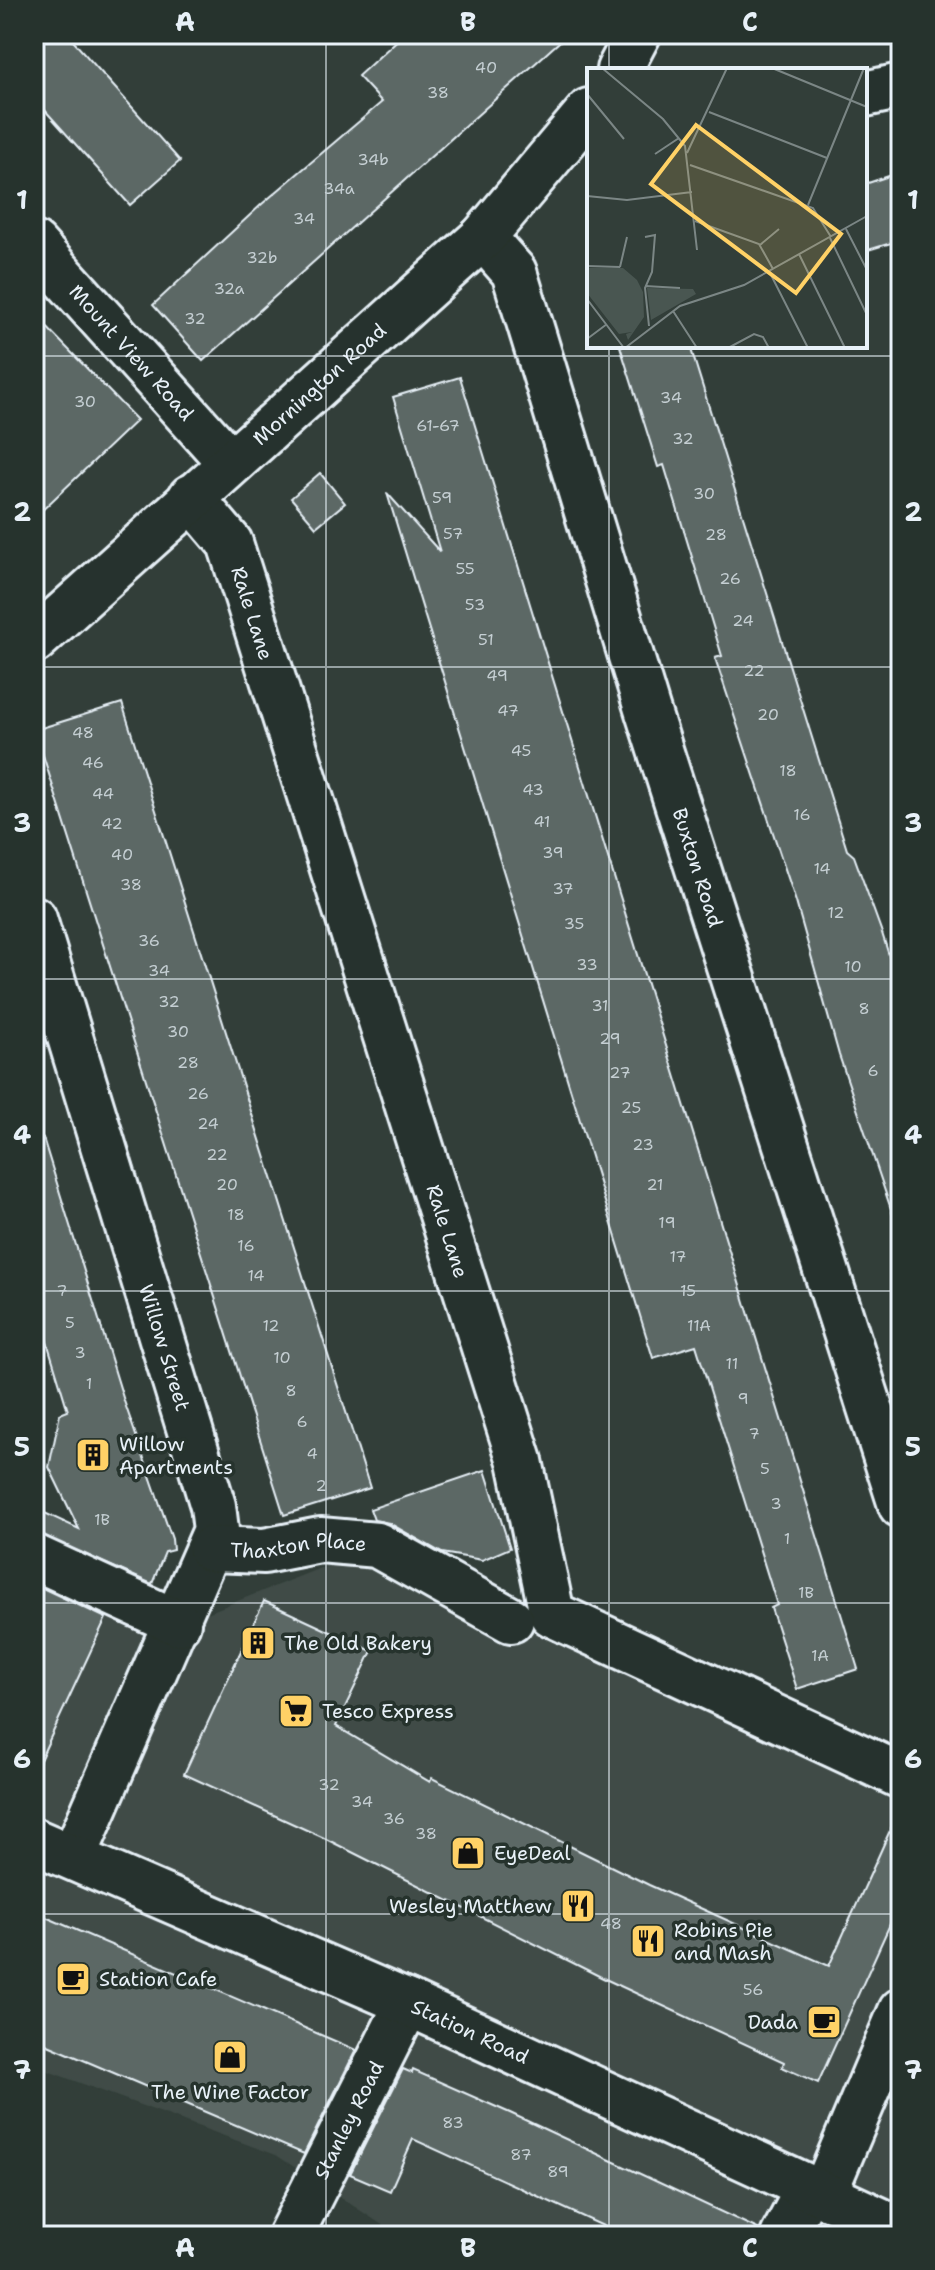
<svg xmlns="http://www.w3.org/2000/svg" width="935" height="2270" viewBox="0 0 935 2270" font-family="'Shantell Sans',sans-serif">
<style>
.built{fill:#3f4b46}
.building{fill:#5c6865;stroke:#e8f1f8;stroke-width:2}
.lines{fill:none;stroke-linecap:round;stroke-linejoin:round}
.minor-casing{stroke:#e8f1f8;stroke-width:50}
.major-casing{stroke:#e8f1f8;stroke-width:50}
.minor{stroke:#26332d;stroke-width:44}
.major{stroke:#26332d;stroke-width:44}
.grid{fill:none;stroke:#e8f1f8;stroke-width:2;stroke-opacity:0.55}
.labels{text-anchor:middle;stroke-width:7;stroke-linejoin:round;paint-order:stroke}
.number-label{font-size:16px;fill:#c5cfd3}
.street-label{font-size:20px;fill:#e8f1f8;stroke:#26332d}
.poi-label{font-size:20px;fill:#e8f1f8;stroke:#26332d;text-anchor:start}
.inset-road{fill:none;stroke:#7b8685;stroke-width:2}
.view{fill:#ffd166;fill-opacity:0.15;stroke:#ffd166;stroke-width:4}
.inset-edge{fill:none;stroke:#e8f1f8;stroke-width:4}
.neatline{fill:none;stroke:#e8f1f8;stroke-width:3}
.grid-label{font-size:26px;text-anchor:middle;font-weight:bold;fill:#e8f1f8}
</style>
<rect width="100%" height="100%" fill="#323e39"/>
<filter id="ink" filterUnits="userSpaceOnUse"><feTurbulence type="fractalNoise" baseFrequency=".0125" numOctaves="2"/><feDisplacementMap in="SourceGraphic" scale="16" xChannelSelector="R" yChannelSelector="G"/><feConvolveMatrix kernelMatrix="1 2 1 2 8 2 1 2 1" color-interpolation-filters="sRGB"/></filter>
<g filter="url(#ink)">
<!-- built -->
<path class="built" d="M 338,1561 L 402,1567 L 901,1789 L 901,2236 L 399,2236 L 276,2155 L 34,2066 L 34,1567 L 177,1625 Z"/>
<!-- building -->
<g class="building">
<path d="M 34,34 L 67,34 L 180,161 L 130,205 L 34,98 Z"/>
<path d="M 404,34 L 568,34 L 203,361 L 153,305 L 262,204 L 382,102 L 358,76 Z"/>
<path d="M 901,172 L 901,240 L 865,251 L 865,184 Z"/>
<path d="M 34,314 L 137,420 L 34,518 Z"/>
<path d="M 620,346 L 690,346 L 847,850 L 854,856 L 882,933 L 901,994 L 901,1217 L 894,1218 L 839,1055 L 796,902 L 715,658 L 722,656 L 664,465 L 658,467 Z"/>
<path d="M 460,377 L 858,1669 L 797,1689 L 771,1608 L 777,1605 L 696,1345 L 653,1358 L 387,493 L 440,552 L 393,397 Z"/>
<path d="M 320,473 L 345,503 L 316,527 L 291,498 Z"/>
<path d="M 122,703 L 370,1488 L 284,1515 L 35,730 Z"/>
<path d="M 43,1138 L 124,1401 L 172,1539 L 173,1550 L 165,1552 L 152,1584 L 34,1532 L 34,1508 L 79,1529 L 49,1467 L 60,1414 L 68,1411 L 34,1299 L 34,1140 Z"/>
<path d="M 485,1470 L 510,1548 L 482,1560 L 442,1553 L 389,1523 L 374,1520 L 370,1509 Z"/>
<path d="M 34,1584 L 106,1618 L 34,1773 Z"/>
<path d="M 264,1601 L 372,1651 L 336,1726 L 430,1782 L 432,1778 L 649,1885 L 829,1966 L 901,1806 L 901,1900 L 818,2083 L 782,2067 L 784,2062 L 603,1978 L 324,1838 L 184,1774 Z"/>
<path d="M 34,1912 L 356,2050 L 304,2154 L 34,2039 Z"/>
<path d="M 403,2069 L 412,2073 L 413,2070 L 510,2113 L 760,2230 L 758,2236 L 625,2236 L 413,2139 L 390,2191 L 350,2174 Z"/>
</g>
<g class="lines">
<!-- minor casing -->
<g class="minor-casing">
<g id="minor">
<path d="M 619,70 L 638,34"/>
<path d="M 865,94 L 901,86"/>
<path id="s1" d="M 483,237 L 514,272 L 648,712 L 901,1505"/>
<path id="s2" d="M 34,244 L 230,462"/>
<path id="s3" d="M 191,497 L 230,543 L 520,1461 L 552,1614 L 901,1776"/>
<path id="s4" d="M 34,641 L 483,237 L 589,111"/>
<path id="s5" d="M 34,919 L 213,1506 L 216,1530 L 74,1856"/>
<path id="s6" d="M 211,1549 L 264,1551 L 320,1540 L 377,1545 L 511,1620"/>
<path d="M 34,1557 L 178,1623"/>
<path d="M 823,2196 L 901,2011"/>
<path id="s7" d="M 290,2236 L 408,2003"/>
<path d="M 783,2236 L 808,2189"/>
</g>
</g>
<!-- major casing -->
<g class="major-casing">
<g id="major">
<path id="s8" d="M 34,1841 L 408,2003 L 901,2230"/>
</g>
</g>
<!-- minor -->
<use href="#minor" class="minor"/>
<!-- major -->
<use href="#major" class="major"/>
</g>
</g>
<!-- grid -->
<path class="grid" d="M 326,34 L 326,2236M 609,34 L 609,70M 609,346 L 609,2236M 34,356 L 901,356M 34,667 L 901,667M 34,979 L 901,979M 34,1291 L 901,1291M 34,1603 L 901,1603M 34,1914 L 901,1914"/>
<!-- icons -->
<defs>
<g id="building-square" transform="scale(1.8)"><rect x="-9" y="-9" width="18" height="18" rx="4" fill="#ffd166" stroke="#26332d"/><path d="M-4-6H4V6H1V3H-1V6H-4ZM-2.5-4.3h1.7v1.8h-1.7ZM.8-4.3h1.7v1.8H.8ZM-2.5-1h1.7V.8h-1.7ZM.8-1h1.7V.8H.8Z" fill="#111"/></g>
<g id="supermarket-square" transform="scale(1.8)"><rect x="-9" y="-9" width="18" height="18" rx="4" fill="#ffd166" stroke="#26332d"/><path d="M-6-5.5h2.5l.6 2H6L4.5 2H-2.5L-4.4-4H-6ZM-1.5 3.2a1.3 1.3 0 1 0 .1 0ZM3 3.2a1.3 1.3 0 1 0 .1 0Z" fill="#111"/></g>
<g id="shop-square" transform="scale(1.8)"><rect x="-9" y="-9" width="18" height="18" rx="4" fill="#ffd166" stroke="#26332d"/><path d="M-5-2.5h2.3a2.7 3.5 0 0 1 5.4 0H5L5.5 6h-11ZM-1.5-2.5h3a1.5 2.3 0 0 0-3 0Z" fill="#111"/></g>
<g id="restaurant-square" transform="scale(1.8)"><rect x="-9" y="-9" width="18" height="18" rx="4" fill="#ffd166" stroke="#26332d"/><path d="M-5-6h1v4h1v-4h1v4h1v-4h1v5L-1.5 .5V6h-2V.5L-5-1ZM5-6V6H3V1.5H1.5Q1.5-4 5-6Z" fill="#111"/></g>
<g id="cafe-square" transform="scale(1.8)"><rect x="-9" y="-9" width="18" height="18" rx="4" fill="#ffd166" stroke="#26332d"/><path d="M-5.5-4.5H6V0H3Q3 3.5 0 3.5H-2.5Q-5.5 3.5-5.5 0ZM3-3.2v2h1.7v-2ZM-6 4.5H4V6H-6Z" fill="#111"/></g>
</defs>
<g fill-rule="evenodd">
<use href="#building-square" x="93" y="1455"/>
<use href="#building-square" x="258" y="1643"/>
<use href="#supermarket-square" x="296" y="1711"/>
<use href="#shop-square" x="468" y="1853"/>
<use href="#restaurant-square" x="578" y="1906"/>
<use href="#restaurant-square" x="648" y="1941"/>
<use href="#cafe-square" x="73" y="1979"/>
<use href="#cafe-square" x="824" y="2022"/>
<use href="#shop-square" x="230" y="2057"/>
</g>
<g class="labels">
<!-- number labels -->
<g class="number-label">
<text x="486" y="73">40</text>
<text x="438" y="98">38</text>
<text x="373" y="165">34b</text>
<text x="339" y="194">34a</text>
<text x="304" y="224">34</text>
<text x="262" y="263">32b</text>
<text x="229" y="294">32a</text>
<text x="195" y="324">32</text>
<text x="671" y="403">34</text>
<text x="85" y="407">30</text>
<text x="438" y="431">61-67</text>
<text x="683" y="444">32</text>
<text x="704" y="499">30</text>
<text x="442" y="503">59</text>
<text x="453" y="539">57</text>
<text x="716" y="540">28</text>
<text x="465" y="574">55</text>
<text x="730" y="584">26</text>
<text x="475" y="610">53</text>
<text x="743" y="626">24</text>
<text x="486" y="645">51</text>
<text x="754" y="676">22</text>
<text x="497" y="681">49</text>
<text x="508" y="716">47</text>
<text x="768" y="720">20</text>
<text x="83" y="738">48</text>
<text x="521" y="756">45</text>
<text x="93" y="768">46</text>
<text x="788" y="776">18</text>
<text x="533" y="795">43</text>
<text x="103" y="799">44</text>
<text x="802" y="820">16</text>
<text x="542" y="827">41</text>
<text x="112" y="829">42</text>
<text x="553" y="858">39</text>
<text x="122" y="860">40</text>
<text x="822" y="874">14</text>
<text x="131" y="890">38</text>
<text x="563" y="894">37</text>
<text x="836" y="918">12</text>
<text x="574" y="929">35</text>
<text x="149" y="946">36</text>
<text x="587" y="970">33</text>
<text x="853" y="972">10</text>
<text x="159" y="976">34</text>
<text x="169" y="1007">32</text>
<text x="600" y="1011">31</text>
<text x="864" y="1014">8</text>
<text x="178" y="1037">30</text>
<text x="610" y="1044">29</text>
<text x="188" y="1068">28</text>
<text x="873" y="1076">6</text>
<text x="620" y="1078">27</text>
<text x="198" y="1099">26</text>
<text x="631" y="1113">25</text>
<text x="208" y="1129">24</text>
<text x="643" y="1150">23</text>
<text x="217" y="1160">22</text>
<text x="227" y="1190">20</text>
<text x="655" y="1190">21</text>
<text x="236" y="1220">18</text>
<text x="667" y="1228">19</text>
<text x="246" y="1251">16</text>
<text x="678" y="1262">17</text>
<text x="256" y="1281">14</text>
<text x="62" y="1296">7</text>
<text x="688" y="1296">15</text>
<text x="70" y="1328">5</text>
<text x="271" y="1331">12</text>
<text x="699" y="1331">11A</text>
<text x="80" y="1358">3</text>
<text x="282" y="1363">10</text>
<text x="732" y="1369">11</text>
<text x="89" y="1389">1</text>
<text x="291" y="1396">8</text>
<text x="743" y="1404">9</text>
<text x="302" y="1427">6</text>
<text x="754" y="1439">7</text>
<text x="312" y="1459">4</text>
<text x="765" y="1474">5</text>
<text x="321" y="1491">2</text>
<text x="776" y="1509">3</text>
<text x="102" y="1525">1B</text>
<text x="787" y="1544">1</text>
<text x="806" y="1598">1B</text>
<text x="820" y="1661">1A</text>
<text x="329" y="1790">32</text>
<text x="362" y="1807">34</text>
<text x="394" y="1824">36</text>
<text x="426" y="1839">38</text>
<text x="611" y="1929">48</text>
<text x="753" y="1995">56</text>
<text x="453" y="2128">83</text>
<text x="521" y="2160">87</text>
<text x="558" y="2177">89</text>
</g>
<!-- street labels -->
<g class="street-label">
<text dy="7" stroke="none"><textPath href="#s2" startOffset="146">Mount View Road</textPath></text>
<text dy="7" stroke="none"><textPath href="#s4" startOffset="384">Mornington Road</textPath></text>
<text dy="7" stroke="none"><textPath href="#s3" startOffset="134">Rale Lane</textPath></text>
<text dy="7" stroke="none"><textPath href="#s1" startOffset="670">Buxton Road</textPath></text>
<text dy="7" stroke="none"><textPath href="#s3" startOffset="782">Rale Lane</textPath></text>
<text dy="7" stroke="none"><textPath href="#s5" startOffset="448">Willow Street</textPath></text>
<text dy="7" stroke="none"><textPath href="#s6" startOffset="88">Thaxton Place</textPath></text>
<text dy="7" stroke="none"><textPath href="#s8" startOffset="476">Station Road</textPath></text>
<text dy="7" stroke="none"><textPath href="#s7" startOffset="130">Stanley Road</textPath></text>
</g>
<!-- poi labels -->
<g class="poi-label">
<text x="119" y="1451">Willow<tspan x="119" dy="23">Apartments</tspan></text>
<text x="284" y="1650">The Old Bakery</text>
<text x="322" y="1718">Tesco Express</text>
<text x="494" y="1860">EyeDeal</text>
<text x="552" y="1913" text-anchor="end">Wesley Matthew</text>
<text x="674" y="1937">Robins Pie<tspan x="674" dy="23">and Mash</tspan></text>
<text x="99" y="1986">Station Cafe</text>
<text x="798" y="2029" text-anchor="end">Dada</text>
<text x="230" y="2099" text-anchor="middle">The Wine Factor</text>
</g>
</g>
<!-- overview -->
<g transform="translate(587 68)">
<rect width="280" height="280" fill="#323e39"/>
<path d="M 0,200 L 36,200 L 50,212 L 56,224 L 57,249 L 41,272 L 39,266 L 45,264 L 32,266 L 0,225 ZM 60,220 L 106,221 L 109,226 L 64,252 Z" fill="#495651"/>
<path class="inset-road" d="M 15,0 L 76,51 L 98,78 L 110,182M 185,0 L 280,39M 0,26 L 37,71M 122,44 L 240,90M 100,85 L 140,0M 68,86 L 92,70M 103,97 L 226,140 L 244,169M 0,128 L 40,132 L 105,124M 221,137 L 277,0M 108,153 L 172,176 L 186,201M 259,161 L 280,202M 58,169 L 68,167 L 65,204 L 58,220 L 62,258M 243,170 L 280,247M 173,177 L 192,161M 212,186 L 258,280M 0,198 L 33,199M 33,199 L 40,169M 182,203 L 221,280M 58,218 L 93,220M 0,231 L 37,280M 86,243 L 110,280M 0,271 L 20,256M 38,280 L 93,238 L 157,217 L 280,148M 141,280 L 167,266 L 176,269 L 182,280"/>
<path class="view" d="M 109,57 L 254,166 L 209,225 L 64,116 Z"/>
<rect width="280" height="280" class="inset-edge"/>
</g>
<!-- margin -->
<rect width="935" height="2270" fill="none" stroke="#26332d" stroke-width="88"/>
<rect x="44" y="44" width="847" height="2182" class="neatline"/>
<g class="grid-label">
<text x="185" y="31">A</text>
<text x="468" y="31">B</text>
<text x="750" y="31">C</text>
<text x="22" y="209">1</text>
<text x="913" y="209">1</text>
<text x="22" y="521">2</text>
<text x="913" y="521">2</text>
<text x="22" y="832">3</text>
<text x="913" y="832">3</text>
<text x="22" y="1144">4</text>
<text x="913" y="1144">4</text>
<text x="22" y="1456">5</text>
<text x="913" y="1456">5</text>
<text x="22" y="1768">6</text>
<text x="913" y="1768">6</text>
<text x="22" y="2079">7</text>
<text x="913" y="2079">7</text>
<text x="185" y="2257">A</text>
<text x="468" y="2257">B</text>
<text x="750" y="2257">C</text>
</g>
</svg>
